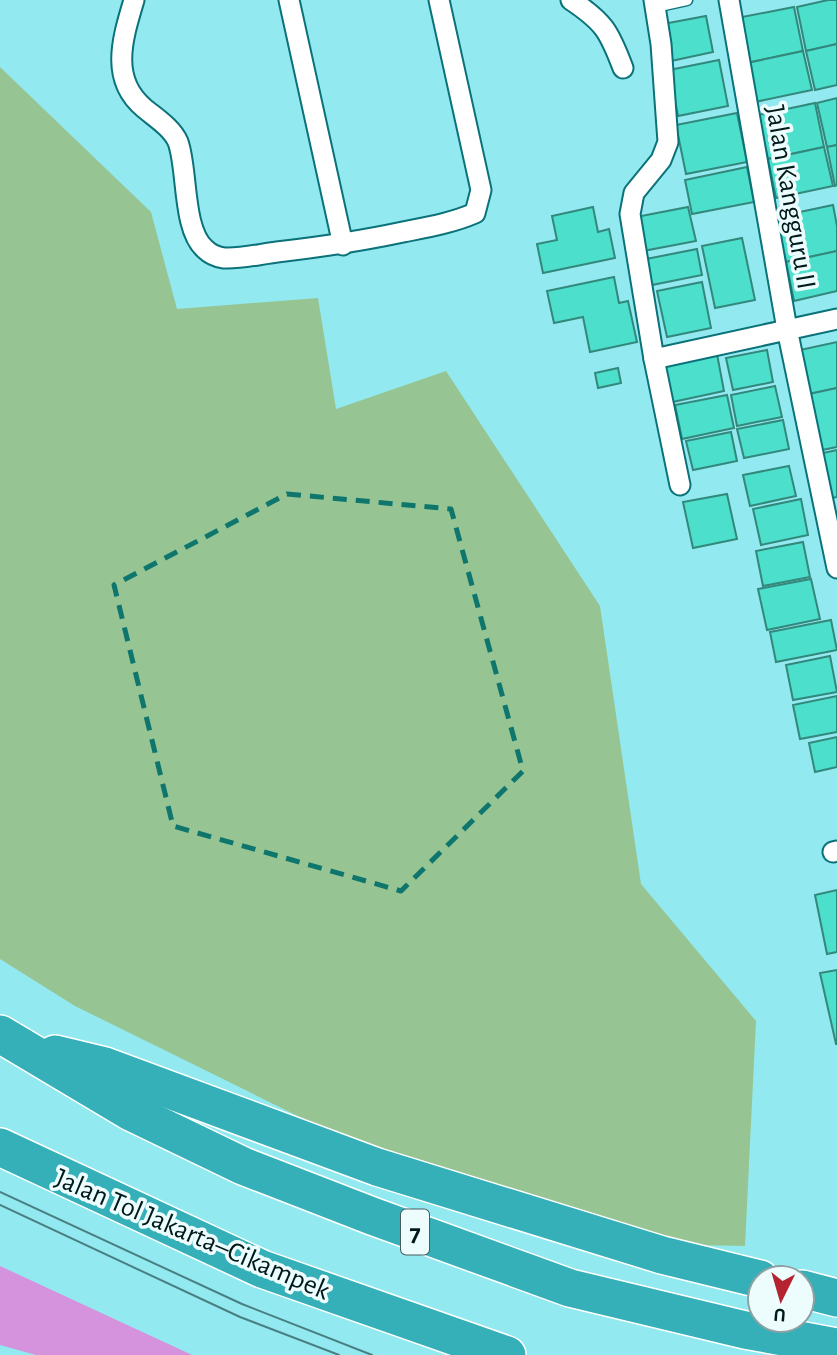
<svg xmlns="http://www.w3.org/2000/svg" width="837" height="1355" viewBox="0 0 837 1355" font-family="'Alegreya Sans',sans-serif">
<style>
.green{fill:#96c593}
.water{fill:#d593dd}
.building{fill:#4bdfcc;stroke:#33887c;stroke-width:2}
.lines{fill:none;stroke-linecap:round;stroke-linejoin:round}
.service-casing{stroke:#0b7279;stroke-width:13}
.minor-casing{stroke:#0b7279;stroke-width:23}
.motorway-casing{stroke:#fff;stroke-width:40}
.service{stroke:#fff;stroke-width:10}
.minor{stroke:#fff;stroke-width:19}
.motorway{stroke:#35b0b9;stroke-width:37}
.tram{stroke:#487f83;stroke-width:2}
.marked{fill:none;stroke:#0f766e;stroke-width:5;stroke-dasharray:14 9;stroke-linejoin:round}
.labels{text-anchor:middle;stroke-width:7;stroke-linejoin:round;paint-order:stroke}
.shield{fill:#edfdfe;stroke:#475d5f;stroke-width:2}
.shield-label{font-size:26px;font-weight:bold;fill:#00191b}
.street-label{font-size:28px;fill:#00191b;stroke:#edfdfe}
</style>
<rect width="100%" height="100%" fill="#93e9f0"/>
<!-- green -->
<path class="green" d="M 0,67 L 151,212 L 177,309 L 318,298 L 336,409 L 446,371 L 600,606 L 641,884 L 756,1021 L 745,1246 L 553,1242 L 75,1006 L 0,959 Z"/>
<!-- water -->
<path class="water" d="M 0,1266 L 190,1354 L 192,1355 L 36,1355 L 0,1345 Z"/>
<!-- building -->
<g class="building">
<path d="M 828,0 L 837,0 L 837,44 L 806,51 L 797,7 Z"/>
<path d="M 794,7 L 803,51 L 747,63 L 737,18 Z"/>
<path d="M 706,16 L 713,52 L 671,61 L 663,24 Z"/>
<path d="M 837,44 L 837,85 L 815,90 L 806,51 Z"/>
<path d="M 803,51 L 812,90 L 755,102 L 747,63 Z"/>
<path d="M 719,60 L 728,106 L 678,116 L 669,70 Z"/>
<path d="M 837,98 L 837,145 L 827,147 L 817,103 Z"/>
<path d="M 815,103 L 824,147 L 768,159 L 758,115 Z"/>
<path d="M 737,113 L 747,162 L 686,174 L 676,125 Z"/>
<path d="M 837,145 L 837,185 L 835,186 L 827,147 Z"/>
<path d="M 824,147 L 833,186 L 776,198 L 768,159 Z"/>
<path d="M 747,167 L 754,202 L 692,214 L 685,180 Z"/>
<path d="M 833,205 L 837,226 L 837,251 L 786,262 L 776,217 Z"/>
<path d="M 593,207 L 598,232 L 609,229 L 615,258 L 543,273 L 537,244 L 557,240 L 552,216 Z"/>
<path d="M 688,207 L 696,241 L 643,251 L 636,217 Z"/>
<path d="M 742,238 L 755,300 L 715,308 L 702,246 Z"/>
<path d="M 697,249 L 702,275 L 652,285 L 646,259 Z"/>
<path d="M 837,251 L 837,291 L 794,301 L 786,262 Z"/>
<path d="M 614,277 L 619,303 L 628,301 L 637,342 L 590,352 L 583,317 L 554,323 L 547,291 Z"/>
<path d="M 702,282 L 711,328 L 667,337 L 657,291 Z"/>
<path d="M 837,342 L 837,388 L 809,394 L 800,350 Z"/>
<path d="M 767,350 L 773,382 L 733,390 L 726,358 Z"/>
<path d="M 717,354 L 724,391 L 668,403 L 661,366 Z"/>
<path d="M 618,368 L 621,383 L 598,388 L 595,373 Z"/>
<path d="M 775,386 L 782,417 L 737,426 L 731,395 Z"/>
<path d="M 837,388 L 837,447 L 822,450 L 809,394 Z"/>
<path d="M 727,395 L 734,428 L 682,439 L 675,405 Z"/>
<path d="M 783,420 L 789,449 L 744,458 L 737,429 Z"/>
<path d="M 731,432 L 737,461 L 693,470 L 686,441 Z"/>
<path d="M 837,450 L 837,497 L 832,498 L 823,453 Z"/>
<path d="M 789,466 L 796,496 L 750,506 L 743,475 Z"/>
<path d="M 727,494 L 737,539 L 693,548 L 683,502 Z"/>
<path d="M 801,499 L 808,535 L 761,545 L 753,509 Z"/>
<path d="M 803,542 L 810,577 L 763,586 L 756,551 Z"/>
<path d="M 811,579 L 820,619 L 767,630 L 758,589 Z"/>
<path d="M 831,620 L 837,650 L 776,662 L 770,632 Z"/>
<path d="M 830,656 L 837,692 L 793,700 L 786,665 Z"/>
<path d="M 837,696 L 837,732 L 800,739 L 793,705 Z"/>
<path d="M 837,737 L 837,767 L 815,772 L 809,743 Z"/>
<path d="M 837,890 L 837,952 L 827,954 L 815,895 Z"/>
<path d="M 837,970 L 837,1044 L 836,1044 L 820,973 Z"/>
</g>
<g class="lines">
<!-- service casing -->
<g class="service-casing">
<path id="service" d="M 655,7 L 687,0"/>
</g>
<!-- minor casing -->
<g class="minor-casing">
<g id="minor">
<path d="M 134,0 C 123,37 109,79 144,108 C 156,118 172,128 178,142 C 188,169 182,229 205,249 C 210,254 217,257 224,258 C 241,259 260,254 277,252 C 320,247 361,241 403,232 C 428,227 452,223 475,213 L 481,190 L 439,0"/>
<path d="M 289,0 L 343,245"/>
<path d="M 571,0 C 604,22 609,31 623,68"/>
<path d="M 654,0 L 661,44 L 668,142 L 661,160 L 634,193 L 630,214 L 654,359 L 680,485"/>
<path d="M 729,0 L 787,329 L 837,568"/>
<path d="M 654,359 L 837,319"/>
<path d="M 833,852 L 837,851"/>
</g>
</g>
<!-- motorway casing -->
<g class="motorway-casing">
<g id="motorway">
<path d="M 0,1034 L 131,1112 L 243,1166 L 372,1216 L 570,1288 L 745,1330 L 837,1347"/>
<path d="M 55,1054 L 105,1066 L 377,1167 L 662,1255 L 760,1279"/>
<path d="M 0,1147 L 262,1269 L 507,1355"/>
<path d="M 802,1289 L 837,1298"/>
</g>
</g>
<!-- service -->
<use href="#service" class="service"/>
<!-- minor -->
<use href="#minor" class="minor"/>
<!-- motorway -->
<use href="#motorway" class="motorway"/>
<!-- tram -->
<g class="tram">
<path d="M 0,1192 L 242,1304 L 372,1355"/>
<path d="M 0,1205 L 240,1317 L 339,1355"/>
</g>
</g>
<!-- marked area -->
<path class="marked" d="M 287,494 L 451,509 L 523,771 L 401,891 L 173,826 L 114,585 Z"/>
<g class="labels">
<!-- shield labels -->
<rect class="shield" x="401" y="1209.5" width="28" height="45" rx="5"/>
<g class="shield-label">
<text x="415" y="1241">7</text>
</g>
<!-- street labels -->
<g class="street-label">
<text transform="translate(792 197) rotate(80)" y="10">Jalan Kangguru II</text>
<text transform="translate(193 1233) rotate(23)" y="10">Jalan Tol Jakarta–Cikampek</text>
</g>
</g>
<!-- north arrow -->
<g transform="translate(781 1299) rotate(185)"><circle r="33" fill="#edfdfe" stroke="#8ea2a3" stroke-width="2"/>
<path d="M0-5L12 26L0 18L-12 26Z" fill="#b52330"/>
<text y="-10" font-size="19" font-weight="bold" text-anchor="middle" fill="#00191b">U</text>
</g>
</svg>
